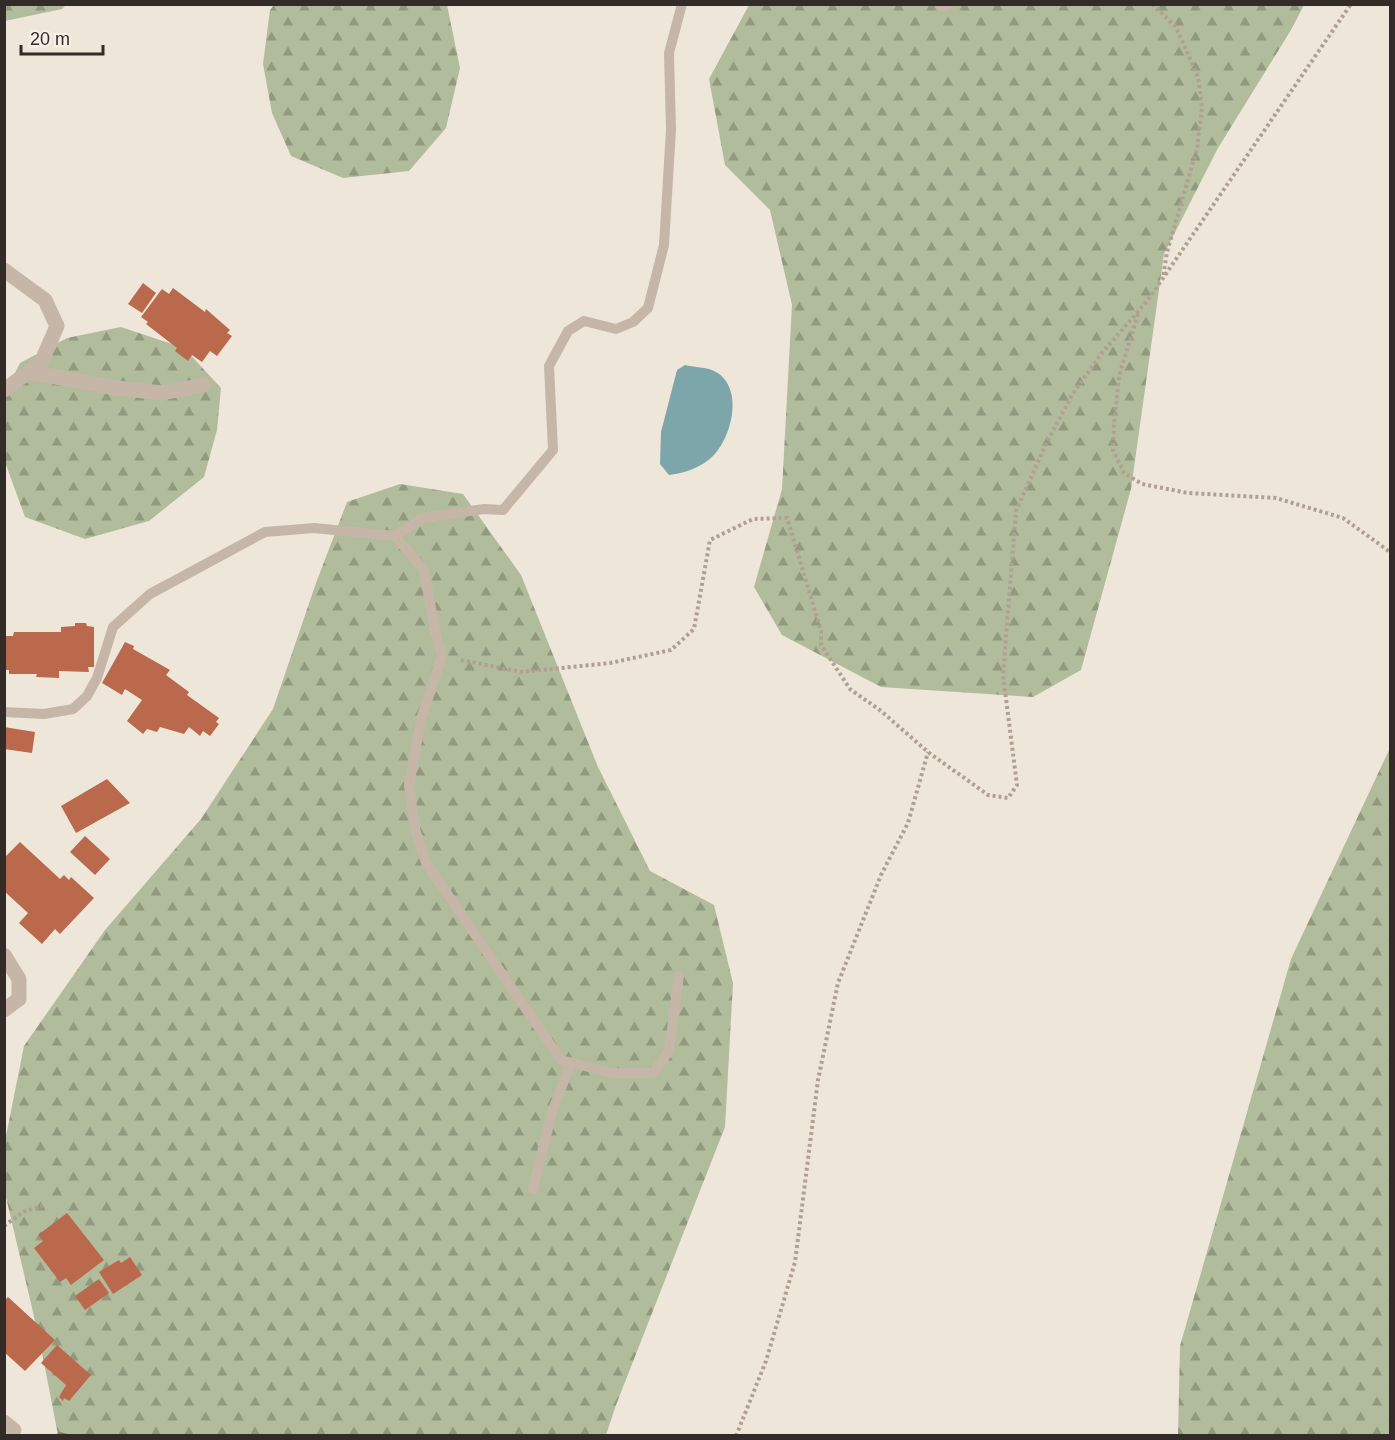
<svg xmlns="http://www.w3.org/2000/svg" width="1395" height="1440" viewBox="0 0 1395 1440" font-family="Helvetica,sans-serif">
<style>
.forest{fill:url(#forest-firs)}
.water{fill:#7ca6a9}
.building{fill:#bb694c}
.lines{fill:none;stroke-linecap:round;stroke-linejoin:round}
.path{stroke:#b1a092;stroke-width:4;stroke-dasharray:3 3;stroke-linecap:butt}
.lane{stroke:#c6b6a7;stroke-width:10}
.street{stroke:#c6b6a7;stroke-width:15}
</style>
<defs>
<pattern id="forest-firs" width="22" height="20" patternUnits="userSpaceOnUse" patternTransform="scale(1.5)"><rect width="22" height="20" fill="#b1bc9c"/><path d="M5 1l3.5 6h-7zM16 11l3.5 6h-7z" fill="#91997f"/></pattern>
</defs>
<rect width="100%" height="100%" fill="#efe6da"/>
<!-- forest -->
<g class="forest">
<path d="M 5,4 L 66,4 L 66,5 L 62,9 L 5,21 Z"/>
<path d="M 447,5 L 460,68 L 446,128 L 409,171 L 343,178 L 291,156 L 272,113 L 263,64 L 270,10 L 274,5 Z"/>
<path d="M 749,5 L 1304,5 L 1291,30 L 1218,148 L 1164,254 L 1131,489 L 1081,670 L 1033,697 L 881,687 L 782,635 L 754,587 L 782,489 L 792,305 L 770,210 L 725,165 L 709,79 Z"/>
<path d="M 121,327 L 184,348 L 221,388 L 217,430 L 204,477 L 149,521 L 85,539 L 25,517 L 5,462 L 5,393 L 20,363 L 67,338 Z"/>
<path d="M 400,484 L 463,494 L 521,575 L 598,767 L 650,871 L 714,905 L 733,983 L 725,1127 L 616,1405 L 606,1435 L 58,1435 L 40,1342 L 5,1193 L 5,1141 L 24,1046 L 105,930 L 201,819 L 273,709 L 316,583 L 347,502 Z"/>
<path d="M 1390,748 L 1390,1435 L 1178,1435 L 1180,1346 L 1291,959 Z"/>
</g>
<!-- water -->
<path class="water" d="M 685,365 C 693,367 704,367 712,370 C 745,384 733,435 714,455 C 702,467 686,473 669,475 L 660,464 L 661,432 L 677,370 Z"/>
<!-- building -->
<g class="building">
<path d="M 143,283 L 156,293 L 142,313 L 128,304 Z"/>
<path d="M 173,288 L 205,312 L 206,309 L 230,330 L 227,333 L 232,336 L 217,356 L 210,351 L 202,362 L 192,355 L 188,361 L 175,351 L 177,348 L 146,324 L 148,322 L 141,317 L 162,289 L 169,294 Z"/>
<path d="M 75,623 L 86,623 L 87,626 L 94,627 L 94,667 L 88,667 L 89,672 L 59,671 L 59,678 L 36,677 L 37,674 L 9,674 L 9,670 L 4,670 L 6,636 L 13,636 L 14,632 L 61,632 L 61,627 L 75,626 Z"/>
<path d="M 125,642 L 134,646 L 133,649 L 170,670 L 166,675 L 189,692 L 187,695 L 219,718 L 216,722 L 219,724 L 210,736 L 203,731 L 200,736 L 189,727 L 184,734 L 160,727 L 157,732 L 147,729 L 143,734 L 127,721 L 142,700 L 125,689 L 122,695 L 102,683 Z"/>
<path d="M 4,727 L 35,732 L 32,753 L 4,749 Z"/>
<path d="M 107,779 L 130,803 L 76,833 L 61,806 Z"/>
<path d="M 85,836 L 110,859 L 95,875 L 70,852 Z"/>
<path d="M 20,842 L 60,879 L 64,875 L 69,880 L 71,877 L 94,898 L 60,934 L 55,929 L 42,944 L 19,923 L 28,913 L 4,891 L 4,858 Z"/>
<path d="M 67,1213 L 104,1260 L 71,1285 L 66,1278 L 60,1282 L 34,1248 L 43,1241 L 38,1235 Z"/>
<path d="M 130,1257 L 142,1275 L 113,1294 L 99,1272 L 119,1260 L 121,1263 Z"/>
<path d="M 99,1279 L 109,1293 L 85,1310 L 75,1296 Z"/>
<path d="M 8,1297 L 55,1340 L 25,1371 L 4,1352 L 4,1301 Z"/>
<path d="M 57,1345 L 91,1375 L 69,1401 L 64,1398 L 63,1401 L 59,1397 L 66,1385 L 41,1363 Z"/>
<path d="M 60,1432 L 71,1435 L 71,1436 L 53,1436 Z"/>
</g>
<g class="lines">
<!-- path -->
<g class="path">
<path d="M 1152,4 L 1176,27 L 1198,77 L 1202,108 L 1197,149 L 1167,252 L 1163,278"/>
<path d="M 1138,314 L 1119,376 L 1114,424 L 1113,450 L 1124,473 L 1142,484 L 1188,493 L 1276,498 L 1343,518 L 1390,552"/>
<path d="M 461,660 L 522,672 L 610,663 L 671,650 L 694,629 L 710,540 L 753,519 L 787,518 L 821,631 L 821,645 L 850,689 L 881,711 L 928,752 L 988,795 L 1008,798 L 1017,785 L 1003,675 L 1016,511 L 1046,444 L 1072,395 L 1102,353 L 1148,300 L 1351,4"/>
<path d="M 4,1226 L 23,1212 L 42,1206"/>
<path d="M 736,1436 L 766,1361 L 795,1262 L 818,1080 L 838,983 L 881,875 L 908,823 L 928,752"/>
</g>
<!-- lane -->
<g class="lane">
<path d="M 395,536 L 424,570 L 435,631 L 442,656 L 421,719 L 409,785 L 415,829 L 426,863 L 561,1060 L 612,1073 L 653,1073 L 669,1051 L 679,976"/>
<path d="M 4,712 L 44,714 L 73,709 L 87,696 L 97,678 L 113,627 L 150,594 L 265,532 L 314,528 L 395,536 L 423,518 L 484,509 L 503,510 L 553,450 L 549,366 L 568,331 L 584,321 L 616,329 L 633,322 L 648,308 L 664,245 L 671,130 L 669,53 L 682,4"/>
<path d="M 533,1189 L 552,1112 L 571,1063"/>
</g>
<!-- street -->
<g class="street">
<path d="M 943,4 L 945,4"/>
<path d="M 4,270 L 45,300 L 57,326 L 41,363 L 4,390"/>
<path d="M 29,372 L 117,388 L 162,393 L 203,385"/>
<path d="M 4,955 L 19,979 L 19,999 L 4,1010"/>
<path d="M 4,1422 L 14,1430"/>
</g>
</g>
<!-- border -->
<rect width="1395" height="1440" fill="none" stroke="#332b27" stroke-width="12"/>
<!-- scale -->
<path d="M21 45v9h82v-9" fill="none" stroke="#332b27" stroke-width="3"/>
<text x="30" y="45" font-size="18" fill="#332b27" stroke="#f7f0e6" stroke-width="4.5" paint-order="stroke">20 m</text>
</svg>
